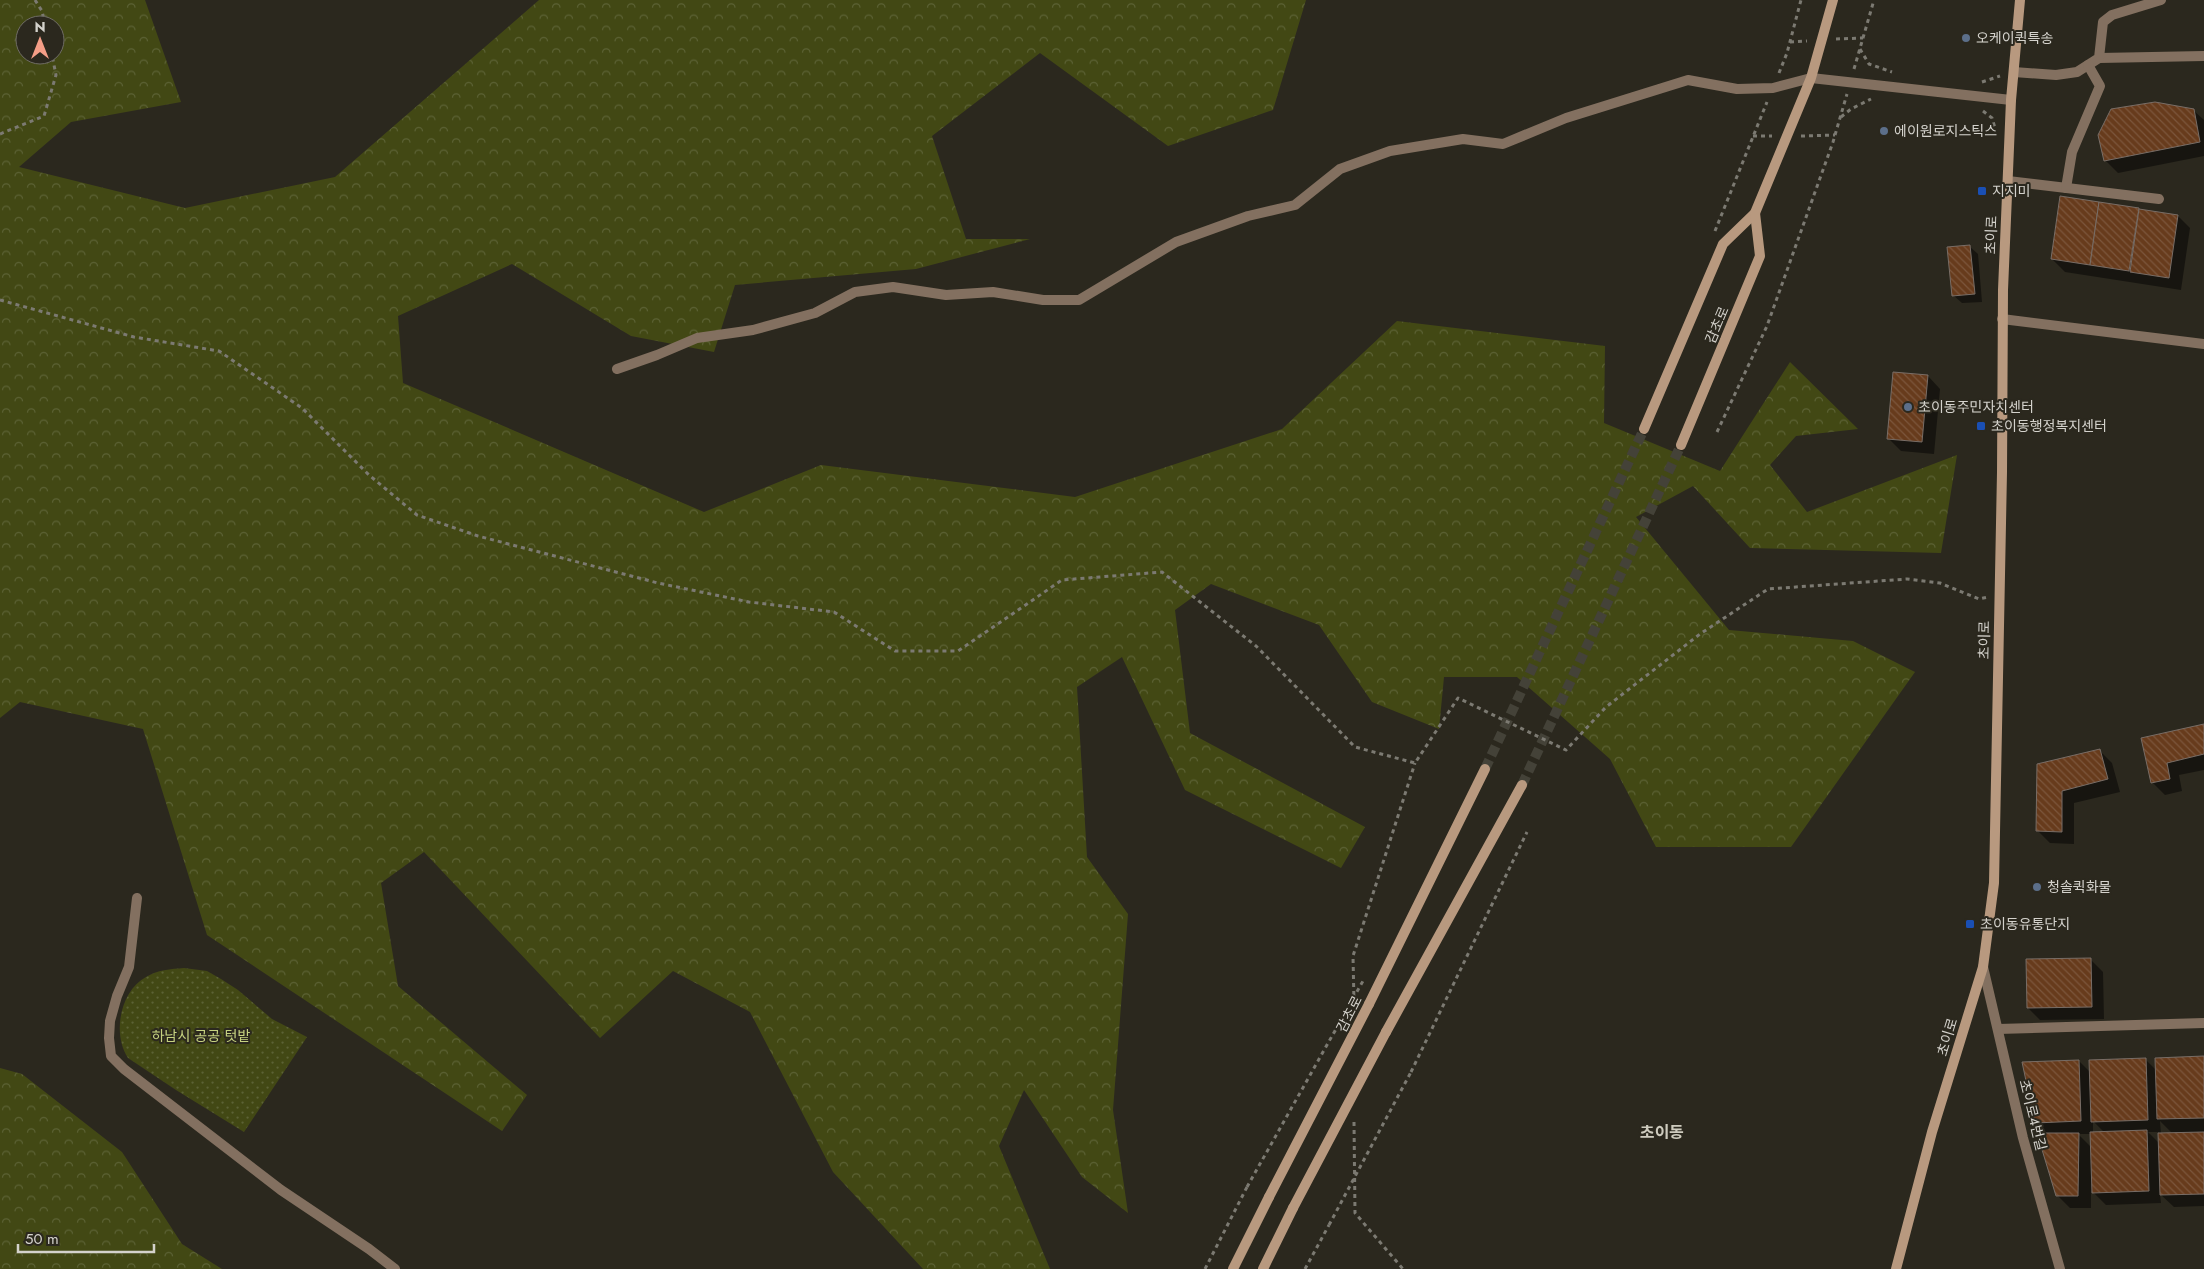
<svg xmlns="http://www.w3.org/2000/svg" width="2204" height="1269" viewBox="0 0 2204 1269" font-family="Jost,'Noto Sans KR',sans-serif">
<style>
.forest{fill:url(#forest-crowns);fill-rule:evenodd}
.garden{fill:url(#garden-dots)}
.shadow{fill:#0007;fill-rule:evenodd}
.building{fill:url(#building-back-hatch);stroke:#786d66}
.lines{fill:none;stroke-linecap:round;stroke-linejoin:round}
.secondary-tunnel{stroke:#444238;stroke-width:10;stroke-dasharray:10 5;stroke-linecap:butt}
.path{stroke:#7c7a72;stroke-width:3;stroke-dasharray:4 4;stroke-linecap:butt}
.lane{stroke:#837060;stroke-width:10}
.street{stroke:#837060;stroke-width:10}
.secondary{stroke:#b8997f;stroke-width:10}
.path-bridge{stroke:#7c7a72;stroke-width:3;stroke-dasharray:4 4;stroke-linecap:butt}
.secondary-bridge{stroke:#b8997f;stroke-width:10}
.service-dot{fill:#5c6f8a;stroke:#2b281e;stroke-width:2}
.transit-dot{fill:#1a4fb4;stroke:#2b281e;stroke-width:2}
.labels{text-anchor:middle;stroke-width:4;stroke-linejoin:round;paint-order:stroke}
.poi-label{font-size:14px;fill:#d4d2cc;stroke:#2b281e;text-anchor:start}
.street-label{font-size:14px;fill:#d4d2cc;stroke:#2b281e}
.park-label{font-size:14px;fill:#c6d280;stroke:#2b281e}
.quarter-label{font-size:16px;font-weight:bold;fill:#cecbbe;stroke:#2b281e}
</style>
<defs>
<pattern id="forest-crowns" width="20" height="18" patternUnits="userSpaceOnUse" patternTransform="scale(1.25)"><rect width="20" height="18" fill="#424814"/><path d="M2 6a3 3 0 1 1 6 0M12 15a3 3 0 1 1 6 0" fill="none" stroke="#5c6235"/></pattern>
<pattern id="garden-dots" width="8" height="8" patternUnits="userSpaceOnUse" patternTransform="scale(1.25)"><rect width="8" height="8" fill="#424814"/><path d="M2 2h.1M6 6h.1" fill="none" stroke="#5c6235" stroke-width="1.8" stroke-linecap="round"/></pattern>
<pattern id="building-back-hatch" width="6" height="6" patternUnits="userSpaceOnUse" patternTransform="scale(1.25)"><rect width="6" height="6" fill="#673b1c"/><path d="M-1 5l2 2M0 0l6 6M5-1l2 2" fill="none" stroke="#7c563c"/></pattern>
</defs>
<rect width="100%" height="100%" fill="#2b281e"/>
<!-- forest -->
<g class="forest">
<path d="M 0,0 L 145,0 L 181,102 L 71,122 L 19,167 L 185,208 L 335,177 L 539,0 L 1306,0 L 1273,110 L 1168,146 L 1040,53 L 932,136 L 966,239 L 1030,239 L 916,269 L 735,285 L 714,352 L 631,336 L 512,264 L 398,316 L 403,383 L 704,512 L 821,465 L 1075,497 L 1282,429 L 1397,321 L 1605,346 L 1604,423 L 1720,471 L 1790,362 L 1858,429 L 1796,436 L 1770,465 L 1807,512 L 1957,455 L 1941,553 L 1750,548 L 1693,486 L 1636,517 L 1729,630 L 1853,641 L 1915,672 L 1791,847 L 1656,847 L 1610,759 L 1517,677 L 1444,677 L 1439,729 L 1372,702 L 1319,625 L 1211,584 L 1175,610 L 1190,733 L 1365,827 L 1341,868 L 1185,790 L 1122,657 L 1077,687 L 1087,857 L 1128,914 L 1113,1110 L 1128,1213 L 1082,1177 L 1024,1090 L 999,1146 L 1050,1269 L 923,1269 L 833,1172 L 750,1012 L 673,971 L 600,1038 L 424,852 L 381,883 L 398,986 L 527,1095 L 502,1131 L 207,935 L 143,729 L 20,702 L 0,718 ZM 25,25 L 55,25 L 55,55 L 25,55 Z"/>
<path d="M 0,1068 L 22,1074 L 122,1152 L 182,1244 L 222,1269 L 0,1269 Z"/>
</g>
<!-- garden -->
<path class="garden" d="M 184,968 L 207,971 L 221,979 L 238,990 L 272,1019 L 307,1037 L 244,1132 L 176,1090 L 128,1058 C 112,1034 120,991 146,977 C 157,970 171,969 184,968 Z"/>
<!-- shadow -->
<g class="shadow">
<path d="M 2193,110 L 2204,120 L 2204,156 L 2118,173 L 2105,160 Z"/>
<path d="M 2061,198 L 2178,216 L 2190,228 L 2181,290 L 2065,272 L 2052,259 Z"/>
<path d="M 1969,246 L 1978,254 L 1982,302 L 1962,303 L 1953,295 Z"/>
<path d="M 1928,376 L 1940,389 L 1934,454 L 1901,451 L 1888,438 Z"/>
<path d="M 2204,725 L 2204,770 L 2179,775 L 2182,791 L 2165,795 L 2152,782 L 2142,739 Z"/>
<path d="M 2099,750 L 2112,763 L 2120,792 L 2074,803 L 2074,844 L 2050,843 L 2038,831 L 2038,765 Z"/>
<path d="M 2090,959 L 2103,972 L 2104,1019 L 2040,1020 L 2028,1008 Z"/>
<path d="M 2204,1058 L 2204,1206 L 2174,1207 L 2160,1194 L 2161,1203 L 2106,1205 L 2091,1190 L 2091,1208 L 2070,1208 L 2057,1195 L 2048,1134 L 2036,1123 L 2079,1061 L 2091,1073 L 2146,1060 L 2156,1070 ZM 2093,1121 L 2104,1132 L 2093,1133 ZM 2160,1121 L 2173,1134 L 2161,1134 ZM 2148,1132 L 2159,1132 L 2160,1144 ZM 2078,1134 L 2091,1134 L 2092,1148 Z"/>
</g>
<!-- building -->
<g class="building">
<path d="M 2155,102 L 2194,109 L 2200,142 L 2104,161 L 2098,135 L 2111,109 Z"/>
<path d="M 2060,196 L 2099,202 L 2090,265 L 2051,259 Z"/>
<path d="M 2099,202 L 2139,208 L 2129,271 L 2090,265 Z"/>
<path d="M 2139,209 L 2178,215 L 2169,278 L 2130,272 Z"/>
<path d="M 1970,245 L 1975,294 L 1952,296 L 1947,247 Z"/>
<path d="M 1893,372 L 1928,375 L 1922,442 L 1887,439 Z"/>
<path d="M 2204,724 L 2204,754 L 2167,763 L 2170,779 L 2151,783 L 2141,738 Z"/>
<path d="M 2100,749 L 2108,779 L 2062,791 L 2062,832 L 2036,831 L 2037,764 Z"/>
<path d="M 2091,958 L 2092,1007 L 2027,1008 L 2026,959 Z"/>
<path d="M 2204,1056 L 2204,1118 L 2157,1119 L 2155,1058 Z"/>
<path d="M 2146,1058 L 2148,1120 L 2091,1122 L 2089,1060 Z"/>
<path d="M 2079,1060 L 2081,1121 L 2035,1123 L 2022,1062 Z"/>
<path d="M 2147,1130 L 2149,1191 L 2092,1193 L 2090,1132 Z"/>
<path d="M 2204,1132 L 2204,1194 L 2160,1195 L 2158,1133 Z"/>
<path d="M 2037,1133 L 2079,1133 L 2078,1196 L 2056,1196 Z"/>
</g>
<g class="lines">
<!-- secondary-tunnel -->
<g class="secondary-tunnel">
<path d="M 1485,769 L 1644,429"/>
<path d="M 1522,785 L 1681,445"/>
</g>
<!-- path -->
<g class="path">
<path d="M 35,0 L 42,11 L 45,25"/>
<path d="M 1836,39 L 1863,38"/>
<path d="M 1790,42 L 1807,41"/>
<path d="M 1860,49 L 1869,64 L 1892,72"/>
<path d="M 1854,69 L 1874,0"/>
<path d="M 1779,73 L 1787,53 L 1801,0"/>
<path d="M 1982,82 L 2000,76"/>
<path d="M 1983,111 L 1992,118 L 1995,128"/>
<path d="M 1841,117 L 1851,109 L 1871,99"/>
<path d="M 0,134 L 44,116 L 56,75 L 52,55"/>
<path d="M 1753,136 L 1772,136"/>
<path d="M 1801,136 L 1835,135"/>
<path d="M 1715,231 L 1767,102"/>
<path d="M 0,300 L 134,337 L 219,351 L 302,408 L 369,475 L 417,515 L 478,536 L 658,583 L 749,602 L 834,612 L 895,651 L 958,651 L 1062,580 L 1162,572 L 1256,646 L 1355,747 L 1415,763 L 1458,698 L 1566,750 L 1606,707 L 1700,634 L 1768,589 L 1907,579 L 1940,583 L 1979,599 L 1988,597"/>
<path d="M 1717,432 L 1767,326 L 1833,142 L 1847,94"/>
<path d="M 1354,1003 L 1353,956 L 1415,763"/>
<path d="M 1411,1072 L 1527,832"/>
<path d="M 1354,1122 L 1355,1213 L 1403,1269"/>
<path d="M 1205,1269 L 1247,1187"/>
<path d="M 1305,1269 L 1329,1225"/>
</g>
<!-- lane -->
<g class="lane">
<path d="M 1811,78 L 2011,100"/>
<path d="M 2008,181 L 2159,199"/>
<path d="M 2002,319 L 2204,344"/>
<path d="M 137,898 L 129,967 L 117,996 L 110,1021 L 109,1038 L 111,1056 L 124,1069 L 281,1190 L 369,1249 L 395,1269"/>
<path d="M 1998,1029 L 2204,1023"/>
</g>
<!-- street -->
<g class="street">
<path d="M 2099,58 L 2204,56"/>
<path d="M 2014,72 L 2056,75 L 2077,72 L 2099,58 L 2103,22 L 2112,15 L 2161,0"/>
<path d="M 2066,188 L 2072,152 L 2100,86 L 2088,65"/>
<path d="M 617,369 L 657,355 L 697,338 L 753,330 L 815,313 L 855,292 L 893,287 L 946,295 L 993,292 L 1043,300 L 1079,300 L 1176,242 L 1248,216 L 1295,205 L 1340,169 L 1390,151 L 1463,139 L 1503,144 L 1566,118 L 1688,80 L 1737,89 L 1773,88 L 1811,78"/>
<path d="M 1983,967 L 2023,1138 L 2060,1269"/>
</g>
<!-- secondary -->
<g class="secondary">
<path d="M 1644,429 L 1723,244 L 1755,213 L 1811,78 L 1833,0"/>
<path d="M 1681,445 L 1760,256 L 1755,213"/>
<path d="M 1369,1004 L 1485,769"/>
<path d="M 1386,1032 L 1522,785"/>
<path d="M 1233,1269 L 1269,1197"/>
<path d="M 1263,1269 L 1293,1208"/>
<path d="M 1896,1269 L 1932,1132 L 1983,967 L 1994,883 L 2002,472 L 2003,290 L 2011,100 L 2020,0"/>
</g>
<!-- path-bridge -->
<g class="path-bridge">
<path d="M 1247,1187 L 1363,981"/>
<path d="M 1329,1225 L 1411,1072"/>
</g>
<!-- secondary-bridge -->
<g class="secondary-bridge">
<path d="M 1269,1197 L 1369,1004"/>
<path d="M 1293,1208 L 1386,1032"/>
</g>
</g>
<!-- markers -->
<g class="service-dot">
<circle cx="1966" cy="38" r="5"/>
<circle cx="1884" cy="131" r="5"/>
<circle cx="1908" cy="407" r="5"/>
<circle cx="2037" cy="887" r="5"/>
</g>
<g class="transit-dot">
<rect x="1977" y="186" width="10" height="10" rx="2.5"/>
<rect x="1976" y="421" width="10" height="10" rx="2.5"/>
<rect x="1965" y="919" width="10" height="10" rx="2.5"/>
</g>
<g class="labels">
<!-- poi labels -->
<g class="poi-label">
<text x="1976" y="43">오케이퀵특송</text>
<text x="1894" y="136">에이원로지스틱스</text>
<text x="1992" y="196">지지미</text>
<text x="1918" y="412">초이동주민자치센터</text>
<text x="1991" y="431">초이동행정복지센터</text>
<text x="2047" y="892">청솔퀵화물</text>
<text x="1980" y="929">초이동유통단지</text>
</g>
<!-- street labels -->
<g class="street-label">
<text transform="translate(1991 235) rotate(-88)" y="5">초이로</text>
<text transform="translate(1717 325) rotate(-67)" y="5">감초로</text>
<text transform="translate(1984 640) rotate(-89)" y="5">초이로</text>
<text transform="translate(1349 1014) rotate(-63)" y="5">감초로</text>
<text transform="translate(1947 1037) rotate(-73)" y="5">초이로</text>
<text transform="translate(2033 1115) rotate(76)" y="5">초이로4번길</text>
</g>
<!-- park labels -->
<g class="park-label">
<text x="201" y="1041">하남시 공공 텃밭</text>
</g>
<!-- quarter labels -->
<g class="quarter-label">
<text x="1662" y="1138">초이동</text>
</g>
</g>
<!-- north arrow -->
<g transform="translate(40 40)"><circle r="24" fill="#2b281e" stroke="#6f6c64"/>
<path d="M0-4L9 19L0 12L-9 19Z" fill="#f49e87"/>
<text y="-8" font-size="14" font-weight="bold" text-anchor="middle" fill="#d4d2cc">N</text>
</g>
<!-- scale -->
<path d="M18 1244v8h136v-8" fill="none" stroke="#d4d2cc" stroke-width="2.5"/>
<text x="25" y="1244" font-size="15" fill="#d4d2cc" stroke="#2b281e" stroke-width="4" paint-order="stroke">50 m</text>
</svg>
